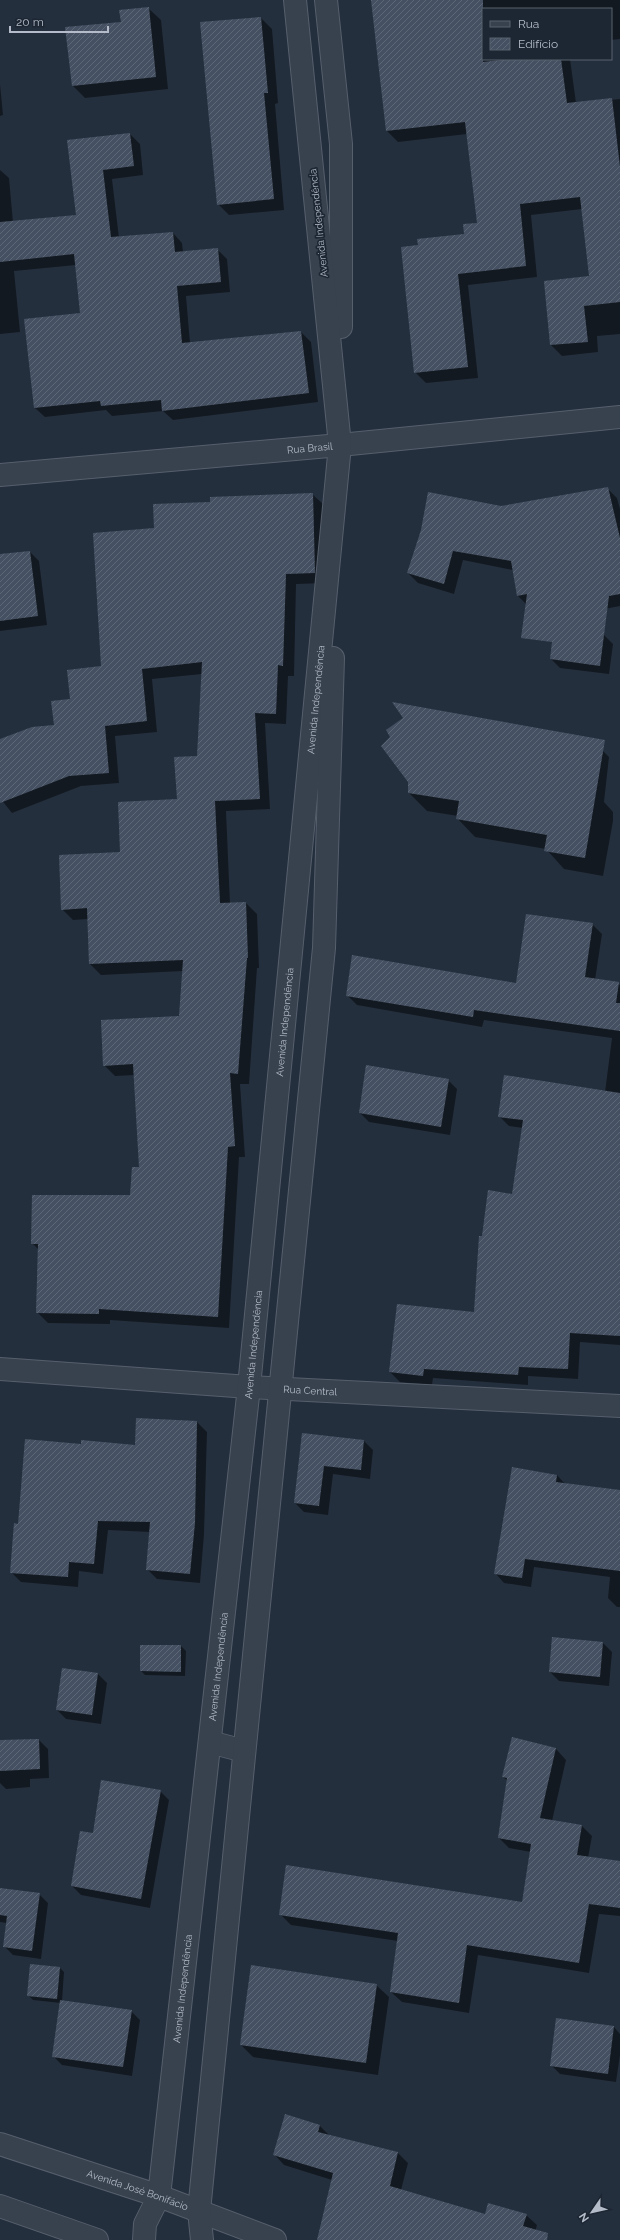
<svg xmlns="http://www.w3.org/2000/svg" width="620" height="2240" viewBox="0 0 620 2240" font-family="Raleway,sans-serif">
<style>
.shadow{fill:#0007}
.building{fill:url(#building-hatch)}
.lines{fill:none;stroke-linecap:round;stroke-linejoin:round}
.minor-casing{stroke:#565f6c;stroke-width:24}
.tertiary-casing{stroke:#565f6c;stroke-width:24}
.minor{stroke:#38414e;stroke-width:22}
.tertiary{stroke:#38414e;stroke-width:22}
.labels{text-anchor:middle;stroke-width:3.5;stroke-linejoin:round;paint-order:stroke}
.street-label{font-size:10px;fill:#b4bcc9;stroke:#1d2633}
</style>
<defs>
<pattern id="building-hatch" width="6" height="6" patternUnits="userSpaceOnUse"><rect width="6" height="6" fill="#455162"/><path d="M-1 1l2-2M0 6l6-6M5 7l2-2" fill="none" stroke="#5d6877"/></pattern>
</defs>
<rect width="100%" height="100%" fill="#242f3e"/>
<!-- shadow -->
<g class="shadow">
<path d="M 372,0 L 620,0 L 620,39 L 611,40 L 611,9 L 483,9 L 483,59 L 570,59 L 576,103 L 620,99 L 620,334 L 597,336 L 598,352 L 562,356 L 551,345 L 590,277 L 582,209 L 531,215 L 537,277 L 468,285 L 478,378 L 426,383 L 415,372 L 419,246 L 465,235 L 478,224 L 467,134 L 398,142 L 387,131 Z"/>
<path d="M 148,8 L 161,20 L 168,89 L 85,98 L 73,86 L 122,22 Z"/>
<path d="M 261,18 L 272,29 L 278,103 L 275,104 L 284,210 L 229,215 L 218,204 Z"/>
<path d="M 0,84 L 3,115 L 0,116 Z"/>
<path d="M 130,134 L 140,144 L 143,175 L 112,179 L 119,238 L 173,233 L 182,243 L 183,252 L 217,249 L 227,259 L 230,292 L 186,296 L 190,343 L 301,332 L 311,342 L 318,402 L 173,420 L 163,411 L 112,416 L 106,410 L 45,417 L 35,408 L 82,314 L 76,265 L 14,271 L 20,332 L 0,334 L 0,170 L 9,178 L 13,222 L 77,216 L 69,141 Z"/>
<path d="M 607,488 L 617,498 L 620,509 L 620,606 L 536,622 L 527,605 L 518,596 L 513,570 L 463,560 L 454,594 L 418,583 L 408,573 L 501,507 Z"/>
<path d="M 312,494 L 323,504 L 326,583 L 296,584 L 294,676 L 288,676 L 286,724 L 265,723 L 270,809 L 226,811 L 230,904 L 246,903 L 257,914 L 259,968 L 257,968 L 249,1084 L 240,1084 L 245,1157 L 239,1157 L 229,1328 L 110,1320 L 110,1324 L 48,1323 L 37,1312 L 39,1250 L 32,1243 L 131,1196 L 140,1168 L 135,1075 L 115,1076 L 104,1065 L 180,1017 L 183,971 L 101,975 L 90,964 L 88,919 L 73,920 L 62,909 L 178,800 L 198,757 L 202,674 L 152,679 L 157,732 L 115,736 L 119,783 L 81,786 L 12,813 L 0,798 L 0,740 L 55,726 L 71,700 L 102,667 L 155,529 L 211,503 Z"/>
<path d="M 30,552 L 39,561 L 47,625 L 0,631 L 0,555 Z"/>
<path d="M 604,635 L 613,644 L 609,674 L 560,668 L 551,659 Z"/>
<path d="M 591,739 L 609,757 L 604,802 L 613,812 L 613,821 L 603,876 L 564,869 L 546,849 L 475,837 L 457,818 L 458,816 L 427,811 L 409,793 Z"/>
<path d="M 592,924 L 602,934 L 595,980 L 620,985 L 620,1345 L 580,1342 L 578,1379 L 528,1376 L 528,1385 L 433,1378 L 432,1385 L 400,1382 L 390,1372 L 475,1313 L 483,1237 L 513,1195 L 523,1128 L 509,1126 L 499,1116 L 605,1092 L 612,1038 L 484,1020 L 482,1027 L 357,1005 L 347,995 L 516,984 Z"/>
<path d="M 448,1080 L 457,1089 L 450,1135 L 369,1122 L 360,1113 Z"/>
<path d="M 197,1422 L 207,1432 L 204,1534 L 200,1583 L 157,1579 L 147,1569 L 150,1532 L 108,1530 L 103,1574 L 79,1571 L 78,1587 L 21,1582 L 11,1572 L 19,1525 L 82,1445 L 136,1446 Z"/>
<path d="M 303,1434 L 364,1441 L 373,1450 L 370,1479 L 333,1474 L 328,1515 L 304,1512 L 295,1503 Z"/>
<path d="M 557,1475 L 565,1484 L 620,1495 L 620,1607 L 617,1607 L 608,1598 L 610,1577 L 534,1567 L 531,1587 L 504,1583 L 496,1574 Z"/>
<path d="M 603,1643 L 612,1652 L 609,1686 L 559,1681 L 550,1672 Z"/>
<path d="M 141,1646 L 181,1646 L 186,1651 L 185,1676 L 145,1675 L 141,1671 Z"/>
<path d="M 98,1674 L 107,1683 L 101,1724 L 66,1719 L 57,1710 Z"/>
<path d="M 513,1738 L 556,1749 L 566,1760 L 552,1821 L 582,1826 L 592,1836 L 588,1858 L 620,1862 L 620,1916 L 599,1914 L 589,1973 L 478,1955 L 469,2013 L 402,2002 L 391,1992 L 398,1941 L 291,1925 L 280,1914 L 522,1903 L 531,1852 L 509,1848 L 499,1838 L 508,1781 L 503,1777 Z"/>
<path d="M 39,1740 L 48,1749 L 49,1778 L 30,1779 L 30,1787 L 6,1789 L 0,1783 L 0,1741 Z"/>
<path d="M 160,1791 L 169,1800 L 150,1908 L 81,1895 L 72,1886 L 94,1834 Z"/>
<path d="M 0,1889 L 39,1894 L 48,1903 L 41,1959 L 13,1955 L 4,1946 L 7,1923 L 0,1922 Z"/>
<path d="M 31,1965 L 60,1968 L 64,1972 L 62,2001 L 131,2011 L 140,2020 L 132,2076 L 62,2065 L 53,2056 L 61,2003 L 33,2000 L 28,1995 Z"/>
<path d="M 376,1985 L 389,1997 L 378,2075 L 253,2057 L 241,2045 Z"/>
<path d="M 614,2027 L 620,2034 L 620,2055 L 616,2082 L 560,2074 L 551,2065 Z"/>
<path d="M 286,2115 L 320,2126 L 330,2136 L 397,2152 L 408,2163 L 401,2190 L 485,2216 L 526,2215 L 537,2225 L 533,2240 L 318,2240 L 332,2180 L 284,2165 L 274,2154 Z"/>
</g>
<!-- building -->
<g class="building">
<path d="M 371,0 L 483,0 L 483,62 L 511,59 L 561,59 L 567,103 L 612,98 L 620,167 L 620,302 L 584,306 L 588,342 L 550,345 L 544,281 L 589,276 L 580,197 L 520,204 L 526,266 L 458,274 L 468,367 L 414,373 L 401,247 L 418,245 L 417,239 L 464,234 L 463,224 L 477,223 L 465,122 L 386,131 Z"/>
<path d="M 149,7 L 156,77 L 72,86 L 65,27 L 121,22 L 119,10 Z"/>
<path d="M 261,17 L 268,93 L 264,93 L 274,199 L 217,205 L 200,22 Z"/>
<path d="M 130,133 L 134,166 L 103,170 L 111,237 L 173,232 L 175,252 L 218,248 L 221,282 L 177,286 L 182,343 L 301,331 L 309,393 L 162,411 L 161,400 L 101,406 L 100,401 L 34,408 L 24,319 L 80,313 L 74,254 L 0,262 L 0,222 L 76,215 L 67,140 Z"/>
<path d="M 608,487 L 620,538 L 620,594 L 609,596 L 600,666 L 550,659 L 552,642 L 521,638 L 527,594 L 517,596 L 511,561 L 453,551 L 444,584 L 407,573 L 421,530 L 428,492 L 501,506 Z"/>
<path d="M 313,493 L 315,573 L 286,574 L 283,666 L 278,665 L 276,714 L 255,713 L 260,799 L 215,801 L 220,903 L 246,902 L 248,958 L 247,958 L 238,1074 L 230,1073 L 235,1146 L 228,1147 L 218,1317 L 99,1309 L 99,1314 L 36,1313 L 38,1244 L 31,1244 L 32,1195 L 130,1195 L 132,1167 L 139,1167 L 133,1064 L 103,1066 L 101,1020 L 179,1016 L 183,960 L 89,964 L 87,908 L 61,910 L 59,855 L 120,852 L 118,802 L 177,799 L 174,757 L 197,756 L 202,662 L 142,669 L 147,721 L 105,726 L 109,773 L 69,776 L 0,803 L 0,739 L 32,727 L 54,725 L 51,701 L 70,699 L 67,670 L 101,666 L 93,533 L 154,528 L 153,504 L 210,502 L 210,497 Z"/>
<path d="M 30,551 L 38,616 L 0,621 L 0,554 Z"/>
<path d="M 392,702 L 605,740 L 585,858 L 544,851 L 547,835 L 456,819 L 459,801 L 408,793 L 408,782 L 381,746 L 390,737 L 386,730 L 403,718 Z"/>
<path d="M 526,914 L 593,923 L 585,977 L 619,982 L 616,1003 L 620,1003 L 620,1031 L 474,1010 L 473,1017 L 346,996 L 352,955 L 516,983 Z"/>
<path d="M 366,1065 L 449,1079 L 441,1127 L 359,1113 Z"/>
<path d="M 504,1075 L 620,1093 L 620,1336 L 570,1333 L 568,1369 L 519,1367 L 518,1375 L 424,1369 L 423,1376 L 389,1372 L 397,1304 L 474,1312 L 479,1236 L 482,1236 L 488,1190 L 512,1194 L 523,1120 L 498,1117 Z"/>
<path d="M 136,1418 L 197,1421 L 195,1523 L 190,1574 L 146,1570 L 150,1522 L 98,1521 L 94,1564 L 69,1562 L 68,1577 L 10,1573 L 14,1523 L 18,1524 L 25,1439 L 81,1444 L 81,1440 L 135,1445 Z"/>
<path d="M 302,1433 L 364,1440 L 361,1470 L 324,1466 L 319,1506 L 294,1503 Z"/>
<path d="M 512,1467 L 557,1475 L 556,1482 L 620,1490 L 620,1571 L 525,1559 L 522,1578 L 494,1574 Z"/>
<path d="M 552,1637 L 603,1642 L 600,1677 L 549,1672 Z"/>
<path d="M 140,1645 L 181,1645 L 181,1672 L 140,1671 Z"/>
<path d="M 62,1668 L 98,1673 L 92,1715 L 56,1710 Z"/>
<path d="M 512,1737 L 556,1748 L 540,1818 L 582,1825 L 577,1855 L 620,1861 L 620,1908 L 589,1904 L 579,1963 L 467,1945 L 459,2003 L 390,1992 L 398,1933 L 279,1915 L 286,1865 L 522,1902 L 531,1844 L 498,1838 L 507,1778 L 502,1777 Z"/>
<path d="M 39,1739 L 40,1769 L 0,1771 L 0,1740 Z"/>
<path d="M 101,1780 L 161,1790 L 141,1899 L 71,1886 L 80,1831 L 93,1833 Z"/>
<path d="M 0,1888 L 40,1893 L 32,1951 L 3,1947 L 7,1916 L 0,1915 Z"/>
<path d="M 30,1964 L 60,1967 L 57,1999 L 27,1996 Z"/>
<path d="M 251,1965 L 377,1984 L 366,2063 L 240,2045 Z"/>
<path d="M 60,2000 L 132,2010 L 123,2067 L 52,2057 Z"/>
<path d="M 556,2018 L 614,2026 L 608,2074 L 550,2066 Z"/>
<path d="M 285,2114 L 320,2125 L 318,2132 L 398,2152 L 390,2186 L 485,2214 L 488,2203 L 527,2214 L 523,2226 L 548,2233 L 547,2240 L 317,2240 L 333,2173 L 273,2155 Z"/>
</g>
<g class="lines">
<!-- minor casing -->
<g class="minor-casing">
<g id="minor">
<path id="s1" d="M 0,475 L 340,445 L 620,417"/>
<path id="s2" d="M 0,1369 L 249,1387 L 620,1406"/>
</g>
</g>
<!-- tertiary casing -->
<g class="tertiary-casing">
<g id="tertiary">
<path d="M 326,0 L 341,144 L 341,327"/>
<path d="M 210,1742 L 244,1751"/>
<path id="s3" d="M 0,2144 L 159,2196 L 275,2240"/>
<path d="M 0,2206 L 97,2240"/>
<path id="s4" d="M 144,2240 L 145,2224 L 159,2196 L 249,1387 L 340,445 L 295,0"/>
<path d="M 202,2240 L 199,2211 L 324,948 L 333,658"/>
</g>
</g>
<!-- minor -->
<use href="#minor" class="minor"/>
<!-- tertiary -->
<use href="#tertiary" class="tertiary"/>
</g>
<g class="labels">
<!-- street labels -->
<g class="street-label">
<text transform="translate(318 223) rotate(-96)" y="4">Avenida Independência</text>
<text dy="4" stroke="none"><textPath href="#s1" startOffset="311">Rua Brasil</textPath></text>
<text dy="4" stroke="none"><textPath href="#s4" startOffset="1552">Avenida Independência</textPath></text>
<text dy="4" stroke="none"><textPath href="#s4" startOffset="1228">Avenida Independência</textPath></text>
<text dy="4" stroke="none"><textPath href="#s4" startOffset="904">Avenida Independência</textPath></text>
<text dy="4" stroke="none"><textPath href="#s2" startOffset="311">Rua Central</textPath></text>
<text dy="4" stroke="none"><textPath href="#s4" startOffset="580">Avenida Independência</textPath></text>
<text dy="4" stroke="none"><textPath href="#s4" startOffset="256">Avenida Independência</textPath></text>
<text dy="4" stroke="none"><textPath href="#s3" startOffset="145">Avenida José Bonifácio</textPath></text>
</g>
</g>
<!-- legend -->
<rect x="482" y="8" width="130" height="52" fill="#1d2633" stroke="#59626f"/>
<rect x="490" y="21" width="20" height="6" fill="#38414e" stroke="#59626f"/>
<text x="518" y="28" font-size="12" fill="#b4bcc9">Rua</text>
<rect x="490" y="38" width="20" height="12" fill="url(#building-hatch)" stroke="#59626f"/>
<text x="518" y="48" font-size="12" fill="#b4bcc9">Edifício</text>
<!-- north arrow -->
<g transform="translate(592 2212) rotate(236)" stroke="#1d2633" stroke-width="3" paint-order="stroke">
<path d="M0-3L7 15L0 10L-7 15Z" fill="#b4bcc9"/>
<text y="-6" font-size="11" font-weight="bold" text-anchor="middle" fill="#b4bcc9">N</text>
</g>
<!-- scale -->
<path d="M10 26v6h98v-6" fill="none" stroke="#b4bcc9" stroke-width="2"/>
<text x="16" y="26" font-size="12" fill="#b4bcc9" stroke="#1d2633" stroke-width="3" paint-order="stroke">20 m</text>
</svg>
